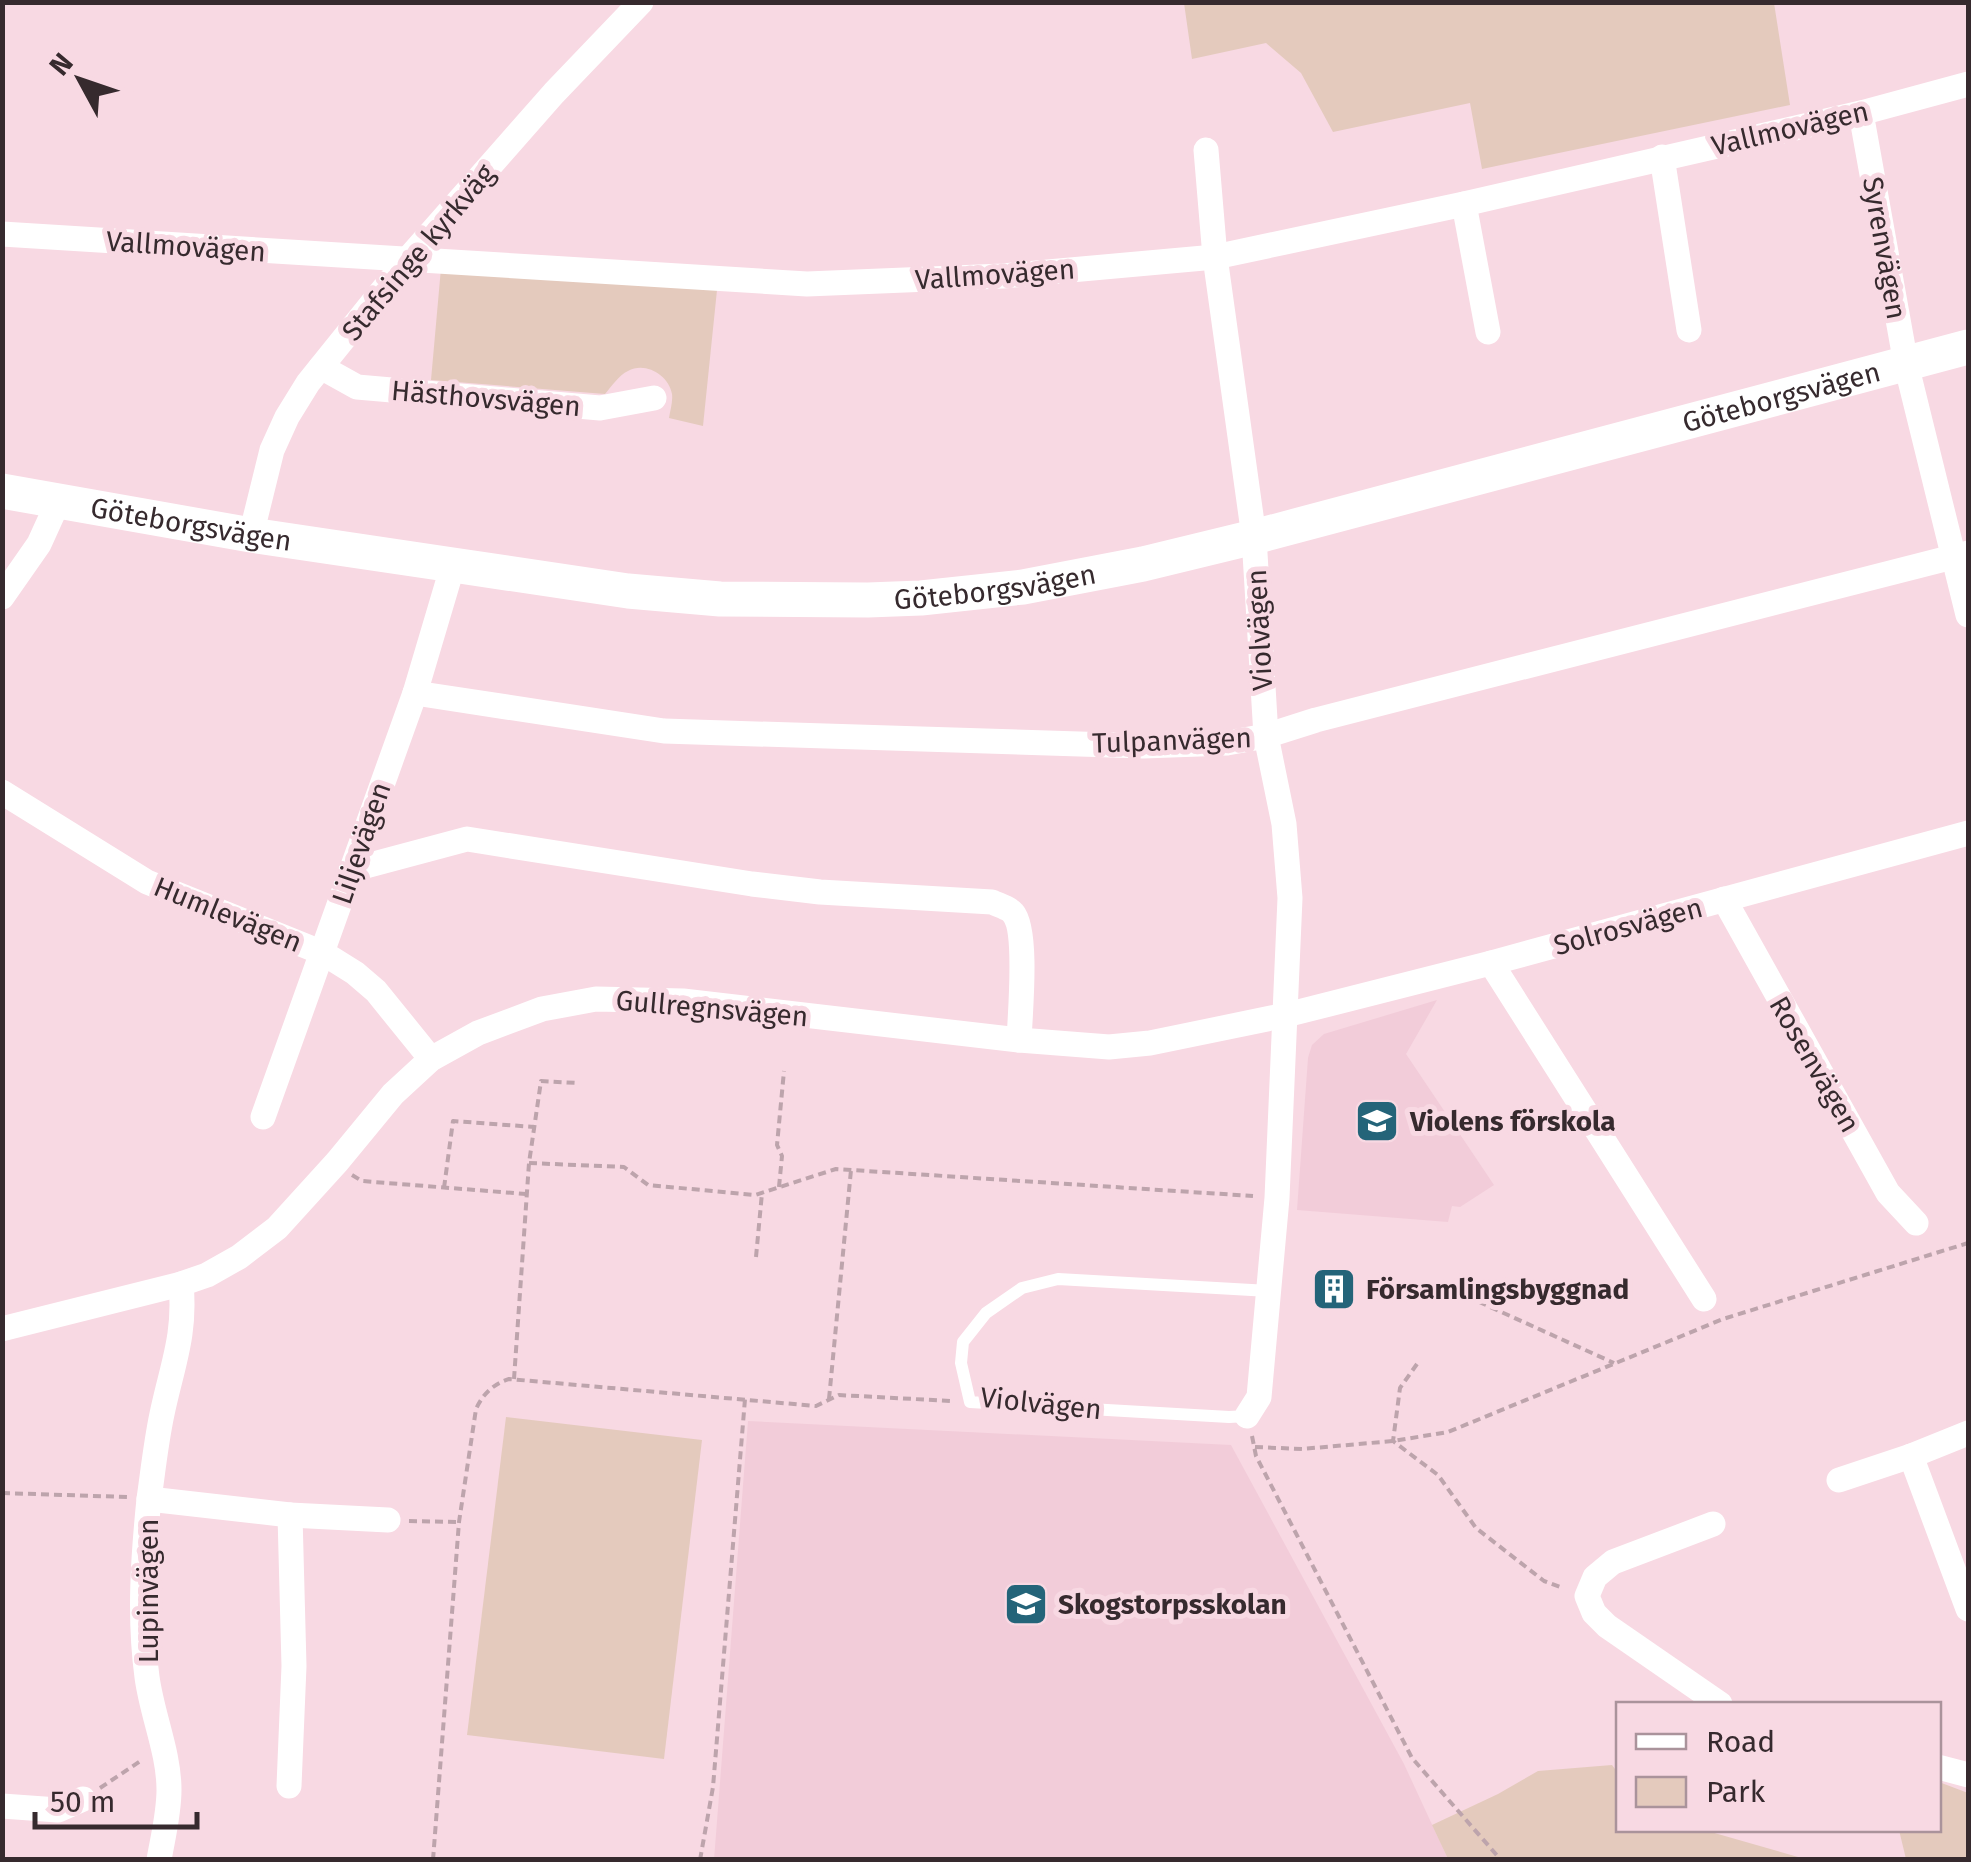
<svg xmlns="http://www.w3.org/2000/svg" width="1971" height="1862" viewBox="0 0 1971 1862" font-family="'Fira Sans',sans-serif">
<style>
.built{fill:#f2ccd9}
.green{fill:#e4cabd}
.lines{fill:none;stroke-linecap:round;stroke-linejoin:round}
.path{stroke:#bda4ac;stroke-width:4;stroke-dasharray:8 5;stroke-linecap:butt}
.lane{stroke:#fff;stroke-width:12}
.street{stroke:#fff;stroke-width:25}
.secondary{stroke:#fff;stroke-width:35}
.labels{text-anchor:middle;stroke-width:10;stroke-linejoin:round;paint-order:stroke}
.street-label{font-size:28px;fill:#362a2e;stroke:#f8d9e3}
.poi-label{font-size:28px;font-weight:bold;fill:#362a2e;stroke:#f8d9e3;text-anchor:start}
</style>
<rect width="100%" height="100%" fill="#f8d9e3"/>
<!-- built -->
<g class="built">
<path d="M 1437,1000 L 1406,1054 L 1494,1185 L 1460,1207 L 1452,1206 L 1448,1222 L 1297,1210 L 1308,1058 L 1312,1045 L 1324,1034 Z"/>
<path d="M 748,1421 L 1231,1445 L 1404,1764 L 1448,1859 L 714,1860 Z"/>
</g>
<!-- green -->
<g class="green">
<path d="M 1184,3 L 1774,3 L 1790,105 L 1482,169 L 1470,103 L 1333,132 L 1301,73 L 1266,43 L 1192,59 Z"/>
<path d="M 441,268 L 717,290 L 703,426 L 669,418 C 670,411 673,402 672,394 C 669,375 645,361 628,371 C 619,375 611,387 605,394 L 431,380 Z"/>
<path d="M 506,1417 L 702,1440 L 664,1759 L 467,1735 Z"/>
<path d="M 1612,1765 L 1618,1773 L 1618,1830 L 1704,1830 L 1805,1859 L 1448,1859 L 1432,1825 L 1498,1794 L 1538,1771 Z"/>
<path d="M 1939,1782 L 1968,1793 L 1968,1859 L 1906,1859 L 1899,1830 L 1938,1830 Z"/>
</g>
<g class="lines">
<!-- path -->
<g class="path">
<path d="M 529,1163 L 624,1167 L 648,1185 L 755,1195 L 836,1169 L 1253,1196"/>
<path d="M 352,1175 L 362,1181 L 526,1194"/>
<path d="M 779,1187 L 782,1156 L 777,1145 L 784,1071"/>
<path d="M 444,1188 L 453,1121 L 534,1127"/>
<path d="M 756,1257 L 762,1193"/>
<path d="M 1455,1291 L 1614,1363"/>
<path d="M 1417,1364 L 1400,1388 L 1393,1441 L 1438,1475 L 1476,1528 L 1544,1581 L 1563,1588"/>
<path d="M 514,1379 L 529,1163 L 541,1081 L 577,1083"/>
<path d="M 829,1399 L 851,1170"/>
<path d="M 1252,1436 L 1256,1456 L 1412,1758 L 1501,1860"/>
<path d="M 1255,1447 L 1302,1449 L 1393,1441 L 1448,1432 L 1723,1319 L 1968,1243"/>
<path d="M 2,1493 L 128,1497"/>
<path d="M 409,1521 L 459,1522"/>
<path d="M 100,1788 L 142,1760"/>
<path d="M 433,1860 L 459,1522 L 476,1409 C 483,1394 493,1384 509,1379 L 816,1406 L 839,1395 L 951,1401"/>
<path d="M 700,1860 L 713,1787 L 745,1399"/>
</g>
<!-- lane -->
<path class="lane" d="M 1247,1416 L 1229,1417 L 970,1402 L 961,1363 L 963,1342 L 986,1313 L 1022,1288 L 1058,1279 L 1269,1291"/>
<!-- street -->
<g class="street">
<path d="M 1861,113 L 1906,364 L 1968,615"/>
<path d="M 1206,150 L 1215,257 L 1254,537 L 1266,736 L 1284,824 L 1290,898 L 1277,1198 L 1259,1397 L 1247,1416"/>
<path d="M 1662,157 L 1689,330"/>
<path d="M 1464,204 L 1488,332"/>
<path d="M 2,234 L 807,284 L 1003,276 L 1215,257 L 1464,204 L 1861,113 L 1968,84"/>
<path d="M 321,367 L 357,387 L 600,408 L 654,398"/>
<path d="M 251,535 L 272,450 L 287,417 L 308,383 L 407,260 L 554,93 L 641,2"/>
<path d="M 2,597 L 39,544 L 59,500"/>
<path d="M 415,693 L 664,731 L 1143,746 L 1227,743 L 1266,736 L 1316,720 L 1968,553"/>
<path d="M 2,792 L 147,882 L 323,953 L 355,973 L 376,991 L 431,1059"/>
<path d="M 351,870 L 467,839 L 752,884 L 820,892 L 992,902 C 998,905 1009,908 1013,913 C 1028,930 1020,1015 1019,1040"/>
<path d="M 1724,899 L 1888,1193 L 1916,1223"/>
<path d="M 1491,963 L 1704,1299"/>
<path d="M 263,1117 L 415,693 L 453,565"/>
<path d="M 181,1284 C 186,1335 172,1366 162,1414 C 156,1442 153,1471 149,1499 L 290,1515 L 294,1666 L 289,1786"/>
<path d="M 2,1329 L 181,1284 L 207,1275 L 239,1257 L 277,1228 L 337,1162 L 393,1094 L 431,1059 L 478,1033 L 542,1009 L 596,999 L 683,1001 L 1019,1040 L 1109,1047 L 1150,1043 L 1286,1015 L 1491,963 L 1968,833"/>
<path d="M 1911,1456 L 1968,1609"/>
<path d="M 1839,1480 L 1911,1456 L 1968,1433"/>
<path d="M 149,1499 C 143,1558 139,1618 147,1677 C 152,1715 169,1752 169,1790 C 169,1813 163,1837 159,1860"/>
<path d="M 290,1515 L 388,1520"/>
<path d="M 1713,1524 L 1613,1562 L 1595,1577 L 1587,1596 L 1594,1613 L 1607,1626 L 1720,1704"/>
<path d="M 1938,1767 L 1968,1775"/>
<path d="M 2,1806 L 58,1810 L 83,1799"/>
</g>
<!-- secondary -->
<path class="secondary" id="s1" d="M 2,491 L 251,535 L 453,565 L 628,591 L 720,599 L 868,600 L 921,598 L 1023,587 L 1143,564 L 1254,537 L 1968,347"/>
</g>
<!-- icons -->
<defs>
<g id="school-square" transform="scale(2.25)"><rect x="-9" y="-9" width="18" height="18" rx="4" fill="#246479" stroke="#f8d9e3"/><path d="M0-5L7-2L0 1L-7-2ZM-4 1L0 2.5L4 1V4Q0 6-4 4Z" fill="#fff"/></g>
<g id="building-square" transform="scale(2.25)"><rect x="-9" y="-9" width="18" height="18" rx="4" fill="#246479" stroke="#f8d9e3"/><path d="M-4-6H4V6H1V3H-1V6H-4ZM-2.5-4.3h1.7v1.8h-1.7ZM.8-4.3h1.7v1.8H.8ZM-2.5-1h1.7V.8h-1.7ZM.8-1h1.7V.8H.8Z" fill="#fff"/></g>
</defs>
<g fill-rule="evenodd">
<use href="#school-square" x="1377" y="1121"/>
<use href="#building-square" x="1334" y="1289"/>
<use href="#school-square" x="1026" y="1604"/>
</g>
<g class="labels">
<!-- street labels -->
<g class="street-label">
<text transform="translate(1790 128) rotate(-13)" y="10">Vallmovägen</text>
<text transform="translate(186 246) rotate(4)" y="10">Vallmovägen</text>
<text transform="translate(1885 248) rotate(80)" y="10">Syrenvägen</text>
<text transform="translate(418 252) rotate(-50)" y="10">Stafsinge kyrkväg</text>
<text transform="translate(995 274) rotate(-4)" y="10">Vallmovägen</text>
<text dy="10" stroke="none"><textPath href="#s1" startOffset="1812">Göteborgsvägen</textPath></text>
<text transform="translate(486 398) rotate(5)" y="10">Hästhovsvägen</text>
<text dy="10" stroke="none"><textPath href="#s1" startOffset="192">Göteborgsvägen</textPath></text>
<text dy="10" stroke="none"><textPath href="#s1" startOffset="1002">Göteborgsvägen</textPath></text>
<text transform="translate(1259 630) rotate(-93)" y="10">Violvägen</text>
<text transform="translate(1172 740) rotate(-2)" y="10">Tulpanvägen</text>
<text transform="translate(361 843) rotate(-71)" y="10">Liljevägen</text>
<text transform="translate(228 914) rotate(22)" y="10">Humlevägen</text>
<text transform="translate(1628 926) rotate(-15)" y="10">Solrosvägen</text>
<text transform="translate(712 1008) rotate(5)" y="10">Gullregnsvägen</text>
<text transform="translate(1815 1064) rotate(60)" y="10">Rosenvägen</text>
<text transform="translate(1041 1403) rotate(6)" y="10">Violvägen</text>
<text transform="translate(148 1591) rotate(-90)" y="10">Lupinvägen</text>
</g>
<!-- poi labels -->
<g class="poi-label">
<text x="1410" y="1131">Violens förskola</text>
<text x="1366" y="1299">Församlingsbyggnad</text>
<text x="1058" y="1614">Skogstorpsskolan</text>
</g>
</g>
<!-- border -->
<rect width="1971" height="1862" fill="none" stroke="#362a2e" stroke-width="10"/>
<!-- legend -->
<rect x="1616" y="1702" width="325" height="130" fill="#f8d9e3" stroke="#aa939b" stroke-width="2.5"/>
<rect x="1636" y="1734" width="50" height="15" fill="#ffffff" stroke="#aa939b" stroke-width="2.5"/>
<text x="1706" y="1752" font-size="30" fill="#362a2e">Road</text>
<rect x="1636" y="1777" width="50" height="30" fill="#e4cabd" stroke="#aa939b" stroke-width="2.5"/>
<text x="1706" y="1802" font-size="30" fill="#362a2e">Park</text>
<!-- north arrow -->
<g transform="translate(80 80) rotate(310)" stroke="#f8d9e3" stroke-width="8" paint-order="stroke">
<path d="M0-8L18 38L0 25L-18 38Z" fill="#362a2e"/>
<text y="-15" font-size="28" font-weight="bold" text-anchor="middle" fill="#362a2e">N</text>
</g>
<!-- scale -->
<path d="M35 1812v15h162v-15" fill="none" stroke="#362a2e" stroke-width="5"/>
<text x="50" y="1812" font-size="30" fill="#362a2e" stroke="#f8d9e3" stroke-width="8" paint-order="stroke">50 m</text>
</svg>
